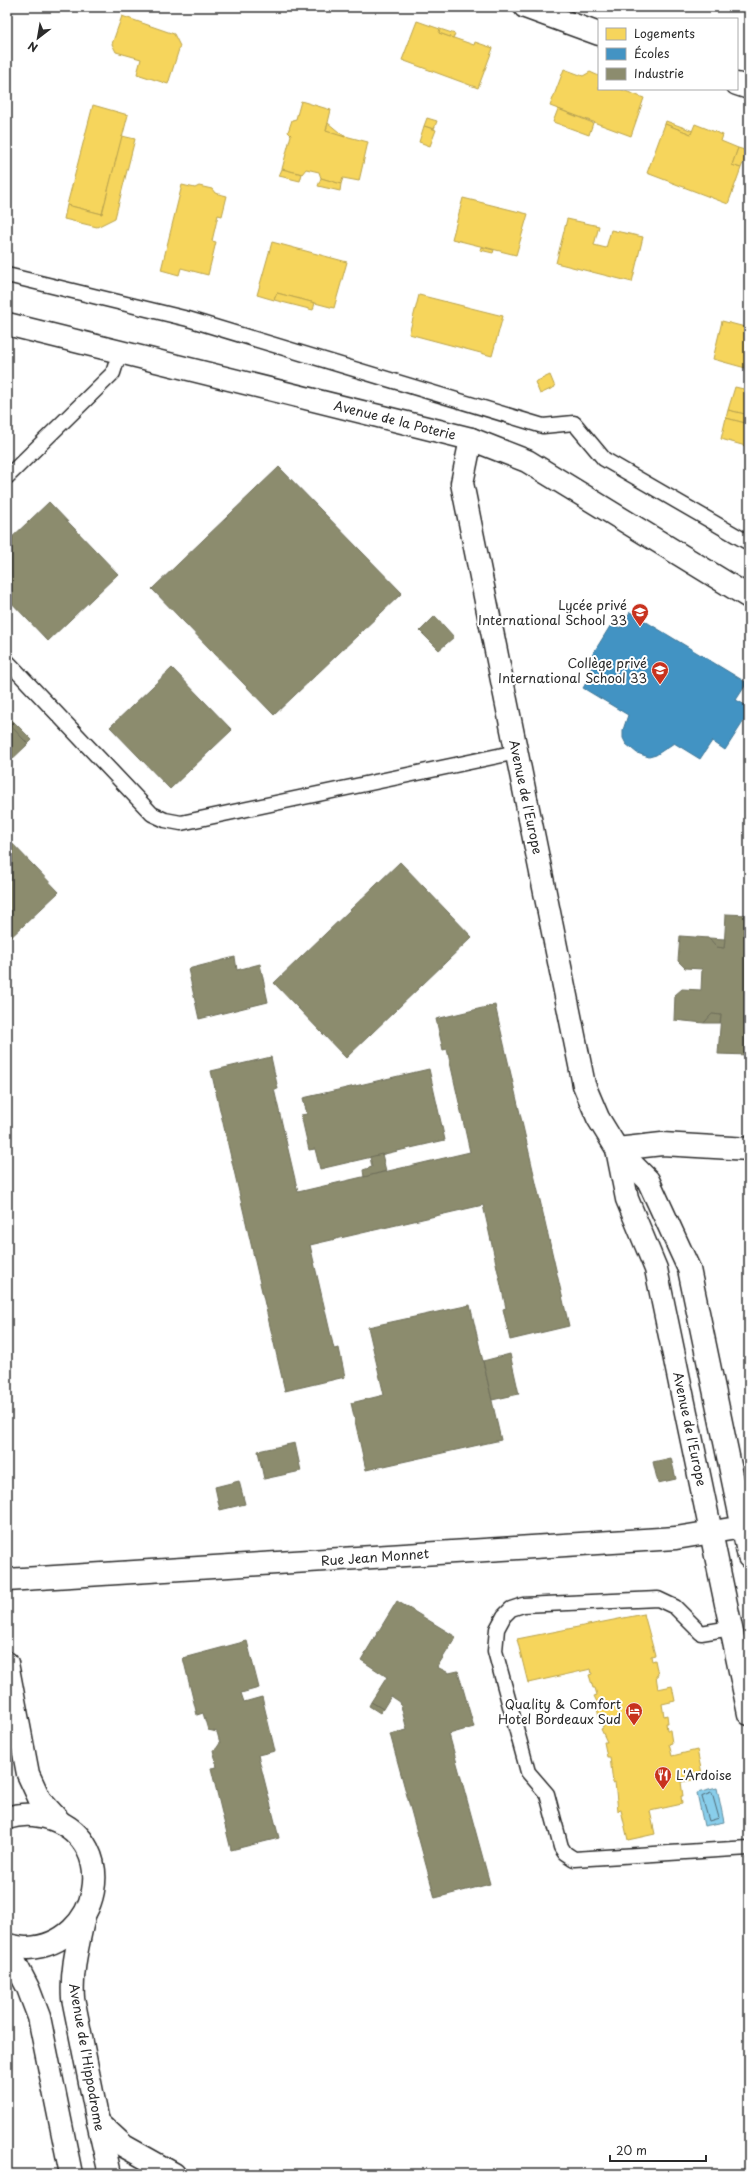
<svg xmlns="http://www.w3.org/2000/svg" width="756" height="2181" viewBox="0 0 756 2181" font-family="'Playpen Sans',sans-serif">
<style>
.water{fill:#89ceeb;stroke:#638d9e}
.homes{fill:#f6d55c;stroke:#b9a24d}
.schools{fill:#4393c3;stroke:#3c7495}
.industry{fill:#8c8c6e;stroke:#6f6f5a}
.lines{fill:none;stroke-linecap:round;stroke-linejoin:round}
.shore{stroke:#516c78;stroke-width:1}
.service-casing{stroke:#2b2b2b;stroke-width:17}
.minor-casing{stroke:#2b2b2b;stroke-width:25}
.secondary-casing{stroke:#2b2b2b;stroke-width:25}
.service{stroke:#fff;stroke-width:14}
.minor{stroke:#fff;stroke-width:22}
.secondary{stroke:#fff;stroke-width:22}
.labels{text-anchor:middle;stroke-width:4;stroke-linejoin:round;paint-order:stroke}
.street-label{font-size:13px;fill:#2b2b2b;stroke:#fff}
.poi-label{font-size:13px;fill:#2b2b2b;stroke:#fff;text-anchor:end}
</style>
<rect width="100%" height="100%" fill="#fff"/>
<filter id="ink" filterUnits="userSpaceOnUse"><feTurbulence type="fractalNoise" baseFrequency=".025" numOctaves="2"/><feDisplacementMap in="SourceGraphic" scale="8" xChannelSelector="R" yChannelSelector="G"/><feConvolveMatrix kernelMatrix="1 2 1 2 8 2 1 2 1" color-interpolation-filters="sRGB"/></filter>
<g filter="url(#ink)">
<!-- water -->
<path class="water" d="M 717,1788 L 724,1822 L 704,1826 L 697,1793 Z"/>
<!-- homes -->
<g class="homes">
<path d="M 122,16 L 174,34 L 180,46 L 168,84 L 137,74 L 141,59 L 116,52 L 112,44 Z"/>
<path d="M 417,21 L 440,29 L 439,33 L 474,45 L 475,42 L 493,48 L 478,88 L 402,60 Z"/>
<path d="M 440,29 L 455,34 L 453,38 L 439,33 Z"/>
<path d="M 564,69 L 583,76 L 590,72 L 599,76 L 599,89 L 620,89 L 644,98 L 631,136 L 550,106 Z"/>
<path d="M 301,101 L 331,110 L 326,131 L 368,142 L 359,181 L 343,178 L 341,184 L 321,178 L 319,172 L 306,169 L 302,174 L 282,169 L 291,135 L 288,132 L 292,120 L 296,119 Z"/>
<path d="M 93,105 L 128,115 L 102,214 L 67,205 Z"/>
<path d="M 558,109 L 593,123 L 589,135 L 553,122 Z"/>
<path d="M 427,118 L 437,121 L 434,129 L 424,126 Z"/>
<path d="M 666,121 L 693,131 L 691,134 L 665,124 Z"/>
<path d="M 328,123 L 345,137 L 326,131 Z"/>
<path d="M 665,124 L 691,134 L 695,124 L 723,135 L 721,141 L 738,148 L 732,165 L 741,168 L 728,204 L 647,173 Z"/>
<path d="M 424,126 L 436,130 L 430,146 L 419,142 Z"/>
<path d="M 122,136 L 135,139 L 115,218 L 97,227 L 64,219 L 67,205 L 102,214 Z"/>
<path d="M 738,148 L 748,151 L 741,168 L 732,165 Z"/>
<path d="M 282,169 L 302,174 L 300,181 L 279,176 Z"/>
<path d="M 321,178 L 341,184 L 340,191 L 318,186 Z"/>
<path d="M 182,185 L 195,188 L 199,186 L 212,189 L 215,193 L 227,196 L 222,216 L 218,215 L 212,241 L 216,242 L 208,275 L 181,268 L 179,275 L 161,270 Z"/>
<path d="M 463,198 L 528,214 L 516,255 L 452,239 Z"/>
<path d="M 567,219 L 599,226 L 594,245 L 606,248 L 611,230 L 643,237 L 632,282 L 556,263 Z"/>
<path d="M 272,242 L 347,262 L 334,308 L 277,293 L 274,300 L 257,295 Z"/>
<path d="M 481,247 L 494,250 L 493,253 L 480,250 Z"/>
<path d="M 277,293 L 315,303 L 313,310 L 274,300 Z"/>
<path d="M 419,295 L 503,316 L 492,356 L 409,334 Z"/>
<path d="M 722,321 L 749,328 L 749,369 L 713,359 Z"/>
<path d="M 550,375 L 555,387 L 540,394 L 535,382 Z"/>
<path d="M 749,386 L 749,415 L 728,410 L 735,387 L 748,390 Z"/>
<path d="M 728,410 L 749,415 L 749,424 L 726,418 Z"/>
<path d="M 726,418 L 749,424 L 749,447 L 721,439 Z"/>
<path d="M 644,1614 L 655,1655 L 651,1656 L 652,1661 L 655,1660 L 658,1675 L 656,1676 L 658,1689 L 672,1686 L 675,1701 L 662,1704 L 664,1716 L 667,1715 L 668,1723 L 666,1723 L 667,1730 L 670,1730 L 672,1743 L 669,1744 L 672,1756 L 697,1750 L 703,1778 L 681,1782 L 683,1796 L 681,1796 L 682,1804 L 650,1811 L 655,1834 L 628,1840 L 621,1810 L 618,1811 L 615,1782 L 613,1783 L 610,1757 L 607,1757 L 604,1742 L 607,1742 L 601,1729 L 603,1728 L 602,1721 L 600,1722 L 597,1708 L 600,1708 L 594,1696 L 597,1695 L 595,1688 L 593,1688 L 589,1675 L 592,1674 L 591,1669 L 528,1683 L 517,1639 Z"/>
</g>
<!-- schools -->
<path class="schools" d="M 630,612 L 747,683 L 736,700 L 749,707 L 749,713 L 725,750 L 712,741 L 700,759 L 674,743 L 656,755 L 649,757 L 637,753 L 626,744 L 623,738 L 623,730 L 628,715 L 583,688 L 594,670 L 586,665 L 612,623 L 620,628 Z"/>
<!-- industry -->
<g class="industry">
<path d="M 279,467 L 402,593 L 274,715 L 152,589 Z"/>
<path d="M 49,502 L 118,574 L 48,641 L 7,598 L 7,542 Z"/>
<path d="M 435,616 L 454,637 L 439,650 L 420,631 Z"/>
<path d="M 172,668 L 232,730 L 170,789 L 110,727 Z"/>
<path d="M 7,715 L 14,722 L 10,725 L 28,744 L 7,764 Z"/>
<path d="M 14,722 L 32,740 L 28,744 L 10,725 Z"/>
<path d="M 7,838 L 59,892 L 7,941 Z"/>
<path d="M 400,862 L 472,937 L 346,1058 L 274,983 Z"/>
<path d="M 726,914 L 749,915 L 749,1055 L 718,1054 L 721,1015 L 712,1014 L 704,1023 L 674,1020 L 675,995 L 682,989 L 701,990 L 702,969 L 685,968 L 678,961 L 680,936 L 709,938 L 717,947 L 724,948 Z"/>
<path d="M 709,938 L 725,939 L 724,948 L 717,947 Z"/>
<path d="M 235,957 L 237,970 L 260,964 L 268,1002 L 199,1019 L 188,969 Z"/>
<path d="M 495,1005 L 569,1326 L 510,1340 L 503,1309 L 506,1308 L 483,1205 L 310,1245 L 334,1349 L 339,1348 L 345,1377 L 285,1391 L 211,1071 L 271,1057 L 278,1089 L 274,1089 L 298,1192 L 470,1152 L 447,1049 L 443,1050 L 436,1019 Z"/>
<path d="M 712,1014 L 721,1015 L 720,1023 L 704,1023 Z"/>
<path d="M 429,1069 L 445,1140 L 320,1169 L 315,1149 L 309,1150 L 301,1115 L 307,1114 L 303,1098 Z"/>
<path d="M 382,1154 L 386,1171 L 364,1177 L 363,1170 L 372,1167 L 370,1157 Z"/>
<path d="M 470,1305 L 501,1440 L 366,1470 L 351,1403 L 384,1395 L 368,1327 Z"/>
<path d="M 510,1354 L 519,1394 L 492,1400 L 483,1361 Z"/>
<path d="M 295,1443 L 301,1471 L 264,1479 L 258,1451 Z"/>
<path d="M 671,1458 L 676,1479 L 658,1483 L 653,1462 Z"/>
<path d="M 239,1481 L 245,1504 L 220,1510 L 215,1487 Z"/>
<path d="M 397,1601 L 456,1637 L 437,1667 L 449,1673 L 458,1671 L 474,1727 L 449,1734 L 490,1884 L 435,1898 L 390,1734 L 407,1730 L 400,1702 L 391,1696 L 383,1709 L 371,1702 L 387,1677 L 361,1660 Z"/>
<path d="M 247,1641 L 259,1688 L 241,1693 L 244,1702 L 262,1697 L 275,1751 L 258,1755 L 279,1838 L 231,1850 L 211,1768 L 217,1767 L 213,1750 L 216,1749 L 220,1743 L 217,1732 L 208,1730 L 203,1713 L 197,1715 L 183,1658 Z"/>
<path d="M 371,1702 L 383,1709 L 380,1713 L 369,1706 Z"/>
</g>
<g class="lines">
<!-- shore -->
<path class="shore" d="M 712,1793 L 719,1818 L 709,1821 L 702,1797 Z"/>
<!-- service casing -->
<g class="service-casing">
<g id="service">
<path d="M 7,275 L 188,319 L 543,426 L 574,423 L 604,459 L 749,543"/>
<path d="M 7,477 L 113,373 L 120,351"/>
<path d="M 7,661 L 152,814 L 165,820 L 181,823 L 517,752"/>
<path d="M 731,1628 L 701,1633 L 675,1607 L 658,1599 L 523,1605 L 511,1609 L 504,1616 L 497,1629 L 495,1651 L 528,1772 L 547,1794 L 561,1847 L 565,1853 L 574,1859 L 749,1848"/>
</g>
</g>
<!-- minor casing -->
<g class="minor-casing">
<g id="minor">
<path d="M 525,7 L 599,34"/>
<path d="M 737,84 L 749,88"/>
<path d="M 7,324 L 471,439 L 527,461 L 749,597"/>
<path d="M 471,439 L 462,483 L 584,1085 L 598,1118 L 617,1149 L 648,1180 L 689,1269 L 749,1557"/>
<path d="M 617,1149 L 627,1199 L 656,1269 L 749,1714"/>
<path d="M 617,1149 L 662,1144 L 749,1149"/>
<path d="M 7,1580 L 676,1538 L 743,1527"/>
<path d="M 98,2122 L 124,2146 L 174,2174"/>
</g>
</g>
<!-- secondary casing -->
<g class="secondary-casing">
<g id="secondary">
<path d="M 7,1663 L 28,1774 L 40,1800 L 59,1821"/>
<path d="M 7,1818 C 22,1813 37,1814 52,1819 C 121,1844 100,1944 28,1948 C 21,1948 14,1946 7,1945"/>
<path d="M 84,1916 C 78,1944 71,1970 73,1998 L 98,2122 L 110,2174"/>
<path d="M 7,1947 L 28,1988 L 39,2017 L 71,2174"/>
</g>
</g>
<!-- service -->
<use href="#service" class="service"/>
<!-- minor -->
<use href="#minor" class="minor"/>
<!-- secondary -->
<use href="#secondary" class="secondary"/>
</g>
</g>
<!-- icons -->
<defs>
<g id="school-pin" transform="scale(0.9)"><path d="M0 17L-7.5 6A9.5 9.5 0 1 1 7.5 6Z" fill="#c8321e" stroke="#fff"/><path d="M0-5L7-2L0 1L-7-2ZM-4 1L0 2.5L4 1V4Q0 6-4 4Z" fill="#fff"/></g>
<g id="hotel-pin" transform="scale(0.9)"><path d="M0 17L-7.5 6A9.5 9.5 0 1 1 7.5 6Z" fill="#c8321e" stroke="#fff"/><path d="M-6-4.5h1.5V1H6V5H4.5V3h-9V5H-6ZM-4 0a1.8 1.8 0 1 1 3.6 0ZM.5 0V-2.5h3Q6-2.5 6 0Z" fill="#fff"/></g>
<g id="restaurant-pin" transform="scale(0.9)"><path d="M0 17L-7.5 6A9.5 9.5 0 1 1 7.5 6Z" fill="#c8321e" stroke="#fff"/><path d="M-5-6h1v4h1v-4h1v4h1v-4h1v5L-1.5 .5V6h-2V.5L-5-1ZM5-6V6H3V1.5H1.5Q1.5-4 5-6Z" fill="#fff"/></g>
</defs>
<g fill-rule="evenodd">
<use href="#school-pin" x="640" y="612"/>
<use href="#school-pin" x="660" y="670"/>
<use href="#hotel-pin" x="634" y="1711"/>
<use href="#restaurant-pin" x="663" y="1775"/>
</g>
<g class="labels">
<!-- street labels -->
<g class="street-label">
<text transform="translate(395 420) rotate(14)" y="5">Avenue de la Poterie</text>
<text transform="translate(526 797) rotate(78)" y="5">Avenue de l'Europe</text>
<text transform="translate(690 1429) rotate(78)" y="5">Avenue de l'Europe</text>
<text transform="translate(375 1557) rotate(-4)" y="5">Rue Jean Monnet</text>
<text transform="translate(87 2057) rotate(80)" y="5">Avenue de l'Hippodrome</text>
</g>
<!-- poi labels -->
<g class="poi-label">
<text x="627" y="610">Lycée privé<tspan x="627" dy="15">International School 33</tspan></text>
<text x="647" y="668">Collège privé<tspan x="647" dy="15">International School 33</tspan></text>
<text x="621" y="1709">Quality &amp; Comfort<tspan x="621" dy="15">Hotel Bordeaux Sud</tspan></text>
<text x="676" y="1780" text-anchor="start">L'Ardoise</text>
</g>
</g>
<!-- margin -->
<rect width="756" height="2181" fill="none" stroke="#fff" stroke-width="24"/>
<rect x="12" y="12" width="732" height="2157" fill="none" stroke="#2b2b2b" stroke-width="1.5" filter="url(#ink)"/>
<!-- legend -->
<rect x="598" y="18" width="140" height="72" fill="#ffffff" stroke="#aaaaaa"/>
<rect x="606" y="28" width="20" height="12" fill="#f6d55c" stroke="#aaaaaa"/>
<text x="634" y="38" font-size="12" fill="#2b2b2b">Logements</text>
<rect x="606" y="48" width="20" height="12" fill="#4393c3" stroke="#aaaaaa"/>
<text x="634" y="58" font-size="12" fill="#2b2b2b">Écoles</text>
<rect x="606" y="68" width="20" height="12" fill="#8c8c6e" stroke="#aaaaaa"/>
<text x="634" y="78" font-size="12" fill="#2b2b2b">Industrie</text>
<!-- north arrow -->
<g transform="translate(38 38) rotate(211)" stroke="#ffffff" stroke-width="3" paint-order="stroke">
<path d="M0-3L7 15L0 10L-7 15Z" fill="#2b2b2b"/>
<text y="-6" font-size="11" font-weight="bold" text-anchor="middle" fill="#2b2b2b">N</text>
</g>
<!-- scale -->
<path d="M610 2155v6h96v-6" fill="none" stroke="#2b2b2b" stroke-width="2"/>
<text x="616" y="2155" font-size="12" fill="#2b2b2b" stroke="#ffffff" stroke-width="3" paint-order="stroke">20 m</text>
</svg>
